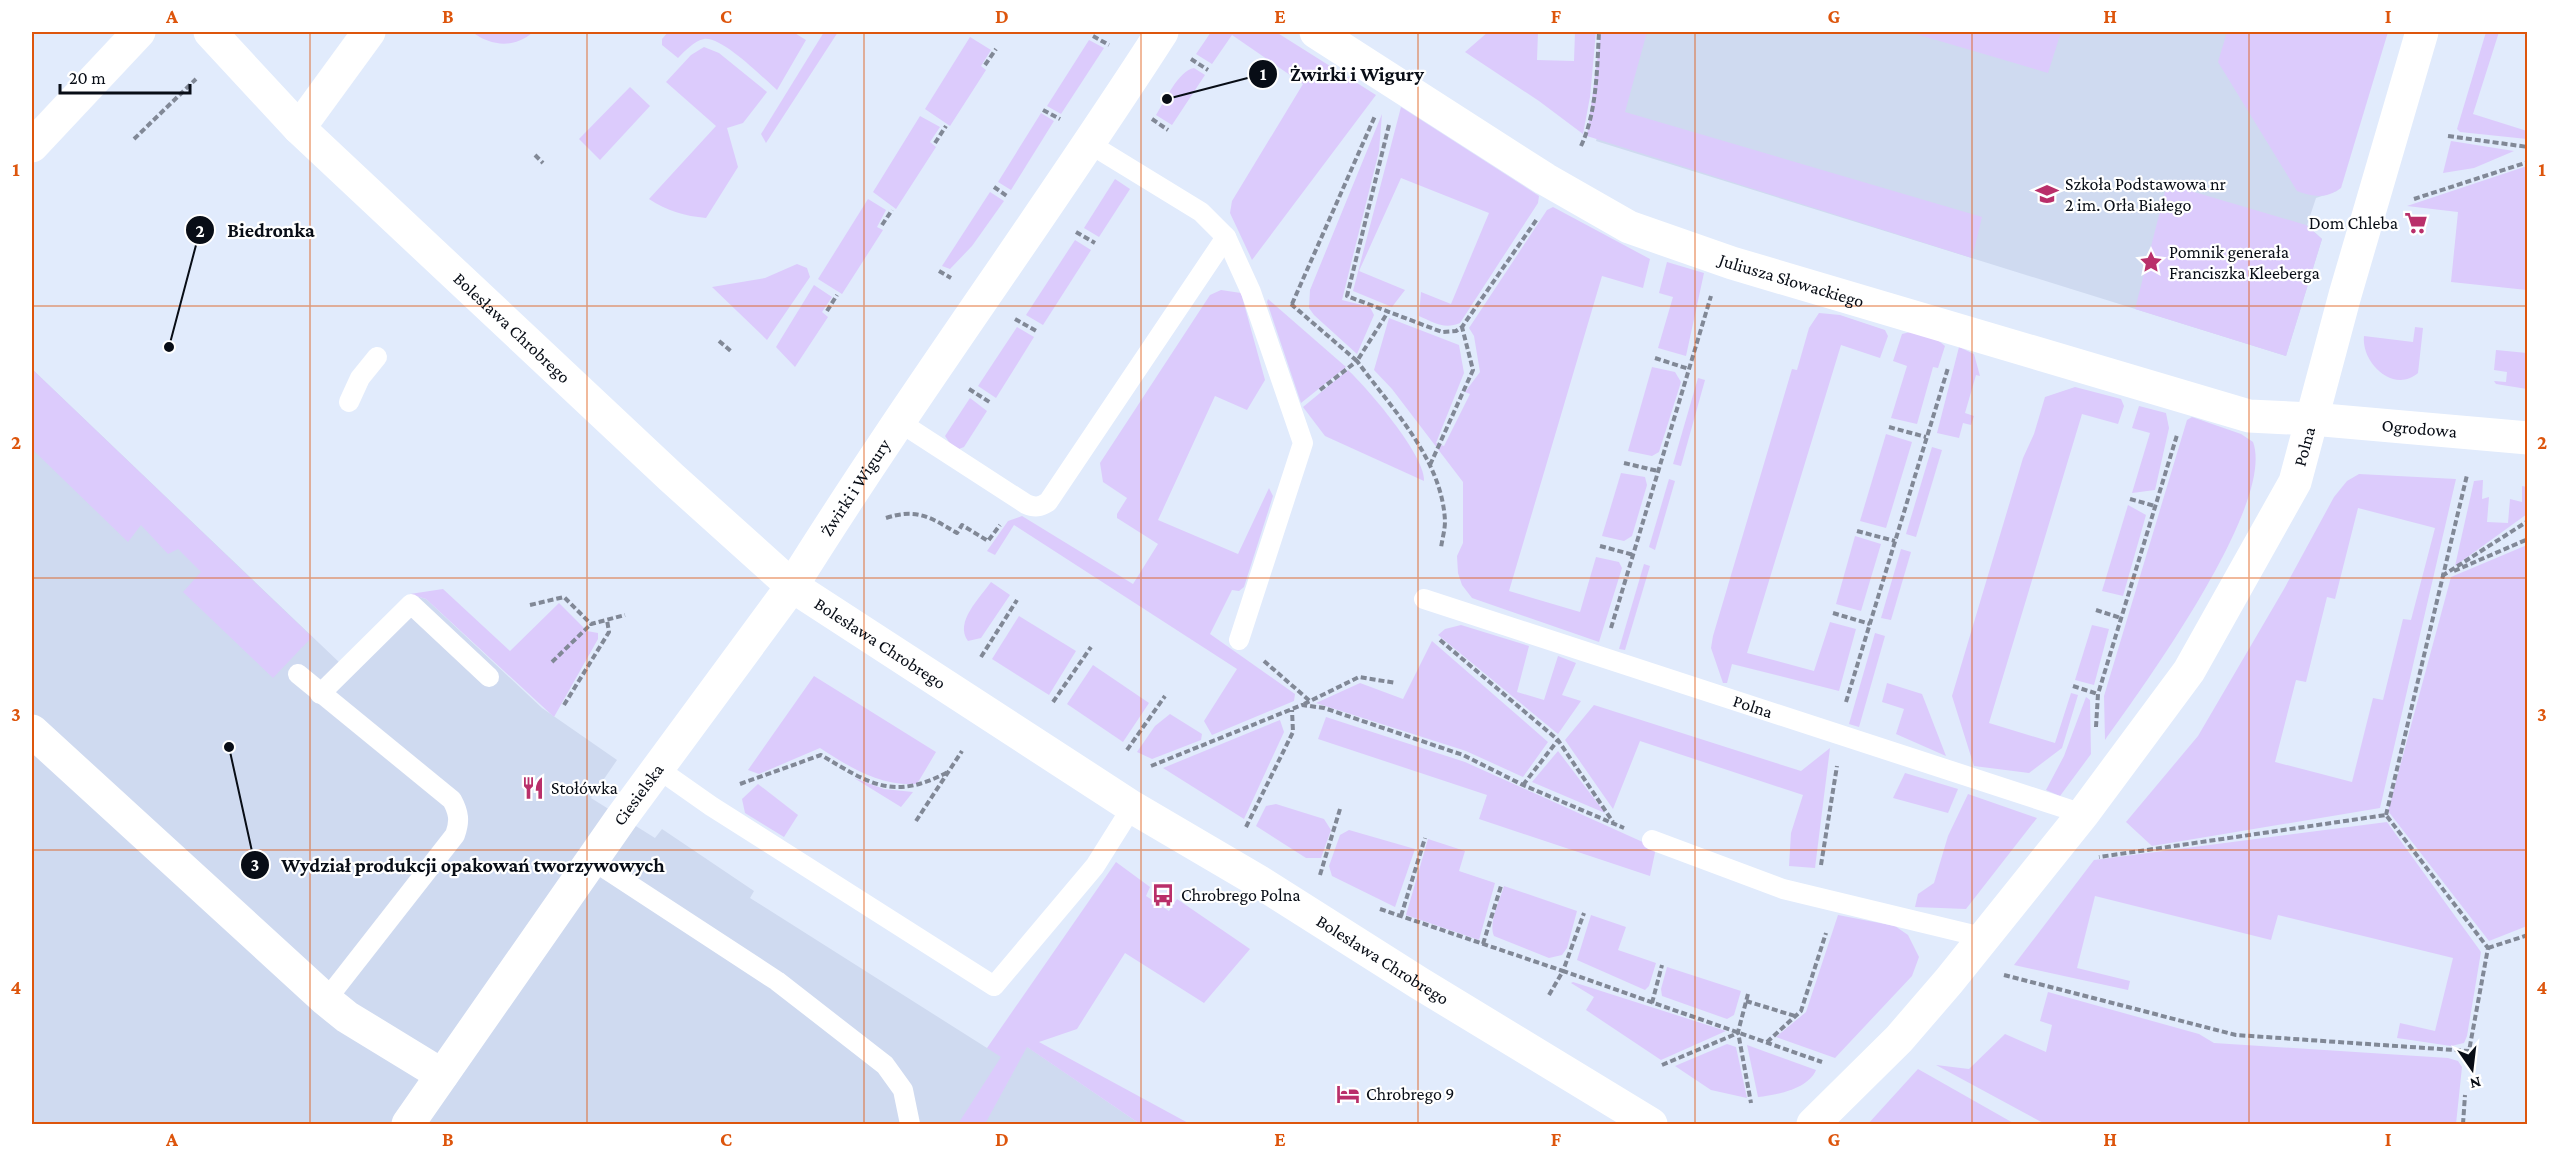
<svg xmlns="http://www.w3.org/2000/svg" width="2559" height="1156" viewBox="0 0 2559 1156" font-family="'Crimson Pro',serif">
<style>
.built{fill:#cfdaf0}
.green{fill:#dccbfc;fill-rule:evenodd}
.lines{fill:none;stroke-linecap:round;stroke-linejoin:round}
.path{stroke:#818896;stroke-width:4;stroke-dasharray:6 3;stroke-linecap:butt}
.service{stroke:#fff;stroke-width:20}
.minor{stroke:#fff;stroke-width:33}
.tertiary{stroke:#fff;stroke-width:33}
.grid{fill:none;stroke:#dd550c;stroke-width:1.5;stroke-opacity:0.55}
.labels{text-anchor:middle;stroke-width:4.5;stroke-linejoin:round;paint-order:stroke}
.poi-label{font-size:18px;fill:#080d16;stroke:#fff;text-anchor:start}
.street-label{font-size:18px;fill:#080d16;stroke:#fff}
.leader{fill:none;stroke:#080d16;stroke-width:2}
.callout-dot{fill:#080d16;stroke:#fff;stroke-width:2}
.mark-label{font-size:18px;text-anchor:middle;font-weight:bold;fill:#fff}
.callout-label{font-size:20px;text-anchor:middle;font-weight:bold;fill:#080d16;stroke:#fff;stroke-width:4.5;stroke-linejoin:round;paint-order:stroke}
.neatline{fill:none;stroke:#dd550c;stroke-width:2}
.grid-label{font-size:20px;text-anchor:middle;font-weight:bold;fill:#dd550c}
</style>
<rect width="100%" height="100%" fill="#e1ebfc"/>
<!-- built -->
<g class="built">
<path d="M 1626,32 L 2385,32 L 2337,191 L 2316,198 L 2307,225 L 2322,239 L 2286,356 L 1596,141 Z"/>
<path d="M 32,369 L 341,664 L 410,594 L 426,599 L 542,708 L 617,760 L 591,798 L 655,838 L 662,829 L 754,891 L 750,898 L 987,1048 L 1026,1046 L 1140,1124 L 32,1124 Z"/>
</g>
<!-- green -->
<g class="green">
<path d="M 472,32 L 533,32 C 514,49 491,46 472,32 Z"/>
<path d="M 668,32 L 793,32 L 806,40 L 777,90 C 763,78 722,36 704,39 C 694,41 685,51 678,58 L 662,45 L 662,39 Z"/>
<path d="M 824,32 L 838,32 L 766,143 L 761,134 Z"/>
<path d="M 1211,32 L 1276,32 L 1376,95 L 1252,260 L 1230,213 L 1232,201 L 1303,84 L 1232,35 L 1212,64 L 1196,54 Z"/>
<path d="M 1488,32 L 1538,32 L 1537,60 L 1574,61 L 1575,32 L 1596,32 L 1590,97 L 1583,134 L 1539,101 L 1465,52 Z"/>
<path d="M 1601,32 L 1647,32 L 1625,112 L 1982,217 L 1972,258 L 1587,136 Z"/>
<path d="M 1909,32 L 2061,32 L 2048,73 Z"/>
<path d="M 2227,32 L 2388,32 L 2341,188 C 2326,199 2313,197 2297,191 L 2218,62 Z"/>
<path d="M 2486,32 L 2499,32 L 2473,114 L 2527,131 L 2527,139 L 2460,132 L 2457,129 Z"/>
<path d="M 970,37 L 991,50 L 981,66 L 986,70 L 950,126 L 925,109 Z"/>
<path d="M 1089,40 L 1104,48 L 1061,114 L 1047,106 Z"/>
<path d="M 704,47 L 719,53 L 767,92 L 743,123 L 727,128 L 738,167 L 706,218 C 685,216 667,211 649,199 L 716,126 L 666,82 L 691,55 Z"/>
<path d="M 1194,68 L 1205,75 L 1172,125 L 1156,115 C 1165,101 1178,71 1194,68 Z"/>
<path d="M 630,87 L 650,106 L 600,160 L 579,139 Z"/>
<path d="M 1401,107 L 1539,196 L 1538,203 L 1460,323 C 1444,330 1433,322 1419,316 L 1421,292 L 1451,304 L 1489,213 L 1401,178 L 1359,271 L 1405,290 L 1392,307 L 1353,291 Z"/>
<path d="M 1041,113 L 1054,121 L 1011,190 L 998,182 Z"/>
<path d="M 1382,114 L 1379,151 L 1342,300 L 1370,307 L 1374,315 L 1357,354 L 1314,315 L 1309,308 L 1310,290 Z"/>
<path d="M 920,116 L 940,127 L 930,142 L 936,147 L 896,209 L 873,192 Z"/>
<path d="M 2451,141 L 2514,151 L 2474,168 L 2443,173 Z"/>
<path d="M 2527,166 L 2527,290 L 2451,282 L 2458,212 L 2407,206 Z"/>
<path d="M 1115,179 L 1130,189 L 1099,237 L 1084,228 Z"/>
<path d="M 2167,184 L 2306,225 L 2322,239 L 2286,356 L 2135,309 Z"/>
<path d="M 990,192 L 1004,201 L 972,246 L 950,269 L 942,266 Z"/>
<path d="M 868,199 L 886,210 L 877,227 L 883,230 L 842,294 L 818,279 Z"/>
<path d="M 1553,207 L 1650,259 L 1643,288 L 1602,276 L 1509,591 L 1580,612 L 1596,557 L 1619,562 L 1622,568 L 1599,642 L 1472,598 L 1462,585 L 1458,573 L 1457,556 L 1463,543 L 1463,482 L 1392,389 L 1374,370 L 1389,318 L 1459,345 L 1464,373 L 1436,443 L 1444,446 L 1470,394 L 1465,392 L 1480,372 L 1474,336 L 1469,328 L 1547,210 Z"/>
<path d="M 1075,240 L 1091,250 L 1043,325 L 1026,315 Z"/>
<path d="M 1667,262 L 1704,273 L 1686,356 L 1658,348 L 1673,297 L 1659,293 Z"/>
<path d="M 797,264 L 807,268 L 810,277 L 767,340 L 712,287 L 765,278 Z"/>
<path d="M 814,285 L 832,297 L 822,312 L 828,317 L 795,367 L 776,347 Z"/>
<path d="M 1221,290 L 1241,293 L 1265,380 L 1247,410 L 1215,396 L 1158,520 L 1238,554 L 1269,488 L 1273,496 L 1244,587 L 1239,591 L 1232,590 L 1210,634 L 1295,694 L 1294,701 L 1212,735 L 1204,721 L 1237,669 L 1014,525 L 995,555 L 987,551 L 1008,521 L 1022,516 L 1133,584 L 1158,544 L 1117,518 L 1117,514 L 1127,498 L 1103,482 L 1100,463 L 1210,295 Z"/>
<path d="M 1268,299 L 1346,367 L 1301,403 L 1267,302 Z"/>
<path d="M 1819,313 L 1840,315 L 1885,330 L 1888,336 L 1880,358 L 1841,345 L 1747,653 L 1814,671 L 1830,622 L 1856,629 L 1839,691 L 1732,664 L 1727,683 L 1723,683 L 1711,648 L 1713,636 L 1792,369 L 1797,370 L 1809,328 Z"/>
<path d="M 1017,327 L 1034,337 L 996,398 L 978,386 Z"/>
<path d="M 2415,327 L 2423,328 L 2418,373 C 2394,394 2361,363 2364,336 L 2413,342 Z"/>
<path d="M 1910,332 L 1935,338 L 1945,346 L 1938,368 L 1933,367 L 1917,424 L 1891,418 L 1907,366 L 1893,361 L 1902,334 Z"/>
<path d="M 1959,347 L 1974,354 L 1980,376 L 1976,375 L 1965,413 L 1974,416 L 1971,425 L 1963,423 L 1959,438 L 1937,433 Z"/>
<path d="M 2496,350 L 2527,353 L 2527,389 L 2496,384 L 2494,381 L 2506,382 L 2507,372 L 2494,370 Z"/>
<path d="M 1652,367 L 1675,372 L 1681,382 L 1659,452 L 1652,456 L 1628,451 Z"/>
<path d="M 32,369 L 312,637 L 273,678 L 183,592 L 201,572 L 178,549 L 168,554 L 141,525 L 128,542 L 32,449 Z"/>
<path d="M 1348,370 C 1368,389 1425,455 1424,481 L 1325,436 L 1303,407 Z"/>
<path d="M 1698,378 L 1705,380 L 1681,466 L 1673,464 Z"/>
<path d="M 2075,387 L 2121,399 L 2124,406 L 2118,424 L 2082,414 L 1989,723 L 2055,743 L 2071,693 L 2078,695 L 2062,748 L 2029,773 L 1974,766 L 1952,696 L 2023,458 L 2034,434 L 2045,397 Z"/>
<path d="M 970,398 L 987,411 L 964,447 L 959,449 L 951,445 L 945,436 Z"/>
<path d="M 2139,406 L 2166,413 L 2169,428 L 2155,490 L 2132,493 L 2150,433 L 2132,428 Z"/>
<path d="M 2192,417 L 2241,434 L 2253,442 C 2276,504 2143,687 2105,740 L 2104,696 L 2187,420 Z"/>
<path d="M 1886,434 L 1912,442 L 1886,528 L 1860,521 Z"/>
<path d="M 1932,447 L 1942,450 L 1916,537 L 1906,534 Z"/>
<path d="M 1621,473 L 1645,477 L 1647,485 L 1632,536 L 1624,541 L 1602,536 Z"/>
<path d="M 2359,474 L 2456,479 L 2380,808 L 2152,846 L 2126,822 L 2198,736 L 2284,589 L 2334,497 L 2347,481 ZM 2358,508 L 2435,528 L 2411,620 L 2403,619 L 2383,700 L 2373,698 L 2352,782 L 2275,762 L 2296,680 L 2306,682 L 2327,597 L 2335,599 Z"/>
<path d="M 1669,479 L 1675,481 L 1655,550 L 1649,547 Z"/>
<path d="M 2483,480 L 2482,499 L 2489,497 L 2487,522 L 2508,523 L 2510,499 L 2522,502 L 2522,486 L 2527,487 L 2527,514 L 2455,566 L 2474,481 Z"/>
<path d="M 2128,505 L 2146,515 L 2123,596 L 2102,591 Z"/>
<path d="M 1855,536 L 1881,544 L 1861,611 L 1836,604 Z"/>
<path d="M 2527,545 L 2527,926 L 2489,941 L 2388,811 L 2451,577 Z"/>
<path d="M 1901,549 L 1911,552 L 1891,620 L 1881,618 Z"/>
<path d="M 1644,564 L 1650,566 L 1625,650 L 1619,649 Z"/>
<path d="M 991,582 L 1010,595 L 981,638 L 968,641 C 954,622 980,598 991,582 Z"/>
<path d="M 443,589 L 510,651 L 559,603 L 587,631 L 598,633 L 598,639 L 554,717 L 426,599 L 410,594 Z"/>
<path d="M 1019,616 L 1076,651 L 1049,695 L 992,659 Z"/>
<path d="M 1461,625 L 1529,646 L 1517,692 L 1544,700 L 1558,656 L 1576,663 L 1562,695 L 1581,701 L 1558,734 L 1438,635 L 1445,629 Z"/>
<path d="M 2092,625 L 2109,629 L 2094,685 L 2075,680 Z"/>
<path d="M 1875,633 L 1885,636 L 1859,727 L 1849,724 Z"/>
<path d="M 1432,641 L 1548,742 L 1523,777 L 1466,751 L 1316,703 L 1360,683 L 1403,699 Z"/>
<path d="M 1093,665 L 1149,703 L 1123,742 L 1067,704 Z"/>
<path d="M 814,676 L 936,752 L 917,784 C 879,786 851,768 820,748 L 759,774 L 748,770 Z"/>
<path d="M 1887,683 L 1922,694 L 1946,756 L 1896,734 L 1904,709 L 1882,702 Z"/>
<path d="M 2086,697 L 2090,700 L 2091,754 L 2060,796 L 2046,790 L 2064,756 Z"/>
<path d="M 1594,705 L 1801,771 L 1830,748 L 1815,868 L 1789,866 L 1791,833 L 1803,795 L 1640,741 L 1613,809 L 1565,740 Z"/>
<path d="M 1170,714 L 1202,734 L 1201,740 L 1152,759 L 1137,752 L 1155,726 Z"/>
<path d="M 1326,717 L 1465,762 L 1656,848 L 1650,876 L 1479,819 L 1487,795 L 1318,739 Z"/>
<path d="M 1280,720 L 1284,732 L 1244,819 L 1163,768 Z"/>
<path d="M 1558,751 L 1605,813 L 1532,782 Z"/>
<path d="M 1905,773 L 1958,789 L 1948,813 L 1893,798 Z"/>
<path d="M 854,778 L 884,789 L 913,792 L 901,807 Z"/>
<path d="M 758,784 L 798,815 L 784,837 L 745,813 L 742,799 Z"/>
<path d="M 1968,794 L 2037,818 L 1966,909 L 1915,907 L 1918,894 L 1934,883 L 1948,836 Z"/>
<path d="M 1276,804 L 1324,819 L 1331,830 L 1321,858 L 1306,858 L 1256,826 L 1266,806 Z"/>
<path d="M 2387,822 L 2481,952 L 2467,1036 L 2464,1043 L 2451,1046 L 2397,1038 L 2400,1023 L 2435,1031 L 2453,958 L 2278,915 L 2271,940 L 2095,896 L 2077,968 L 2130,981 L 2128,990 L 2014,965 L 2094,860 Z"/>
<path d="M 1349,830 L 1415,849 L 1395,907 L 1332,876 L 1329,866 L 1340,835 Z"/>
<path d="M 1428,839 L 1465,851 L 1459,871 L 1495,883 L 1479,940 L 1406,915 Z"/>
<path d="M 1116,862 L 1150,887 L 1146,896 L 1169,911 L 1177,899 L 1250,949 L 1204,1003 L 1125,953 L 1077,1029 L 1039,1042 L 1190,1124 L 1140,1124 L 1027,1047 L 985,1124 L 958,1124 L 1001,1057 L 987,1048 Z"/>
<path d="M 1504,886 L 1577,911 L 1567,948 L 1562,955 L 1549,958 L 1494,936 C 1488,923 1500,900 1504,886 Z"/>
<path d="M 1591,915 L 1626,927 L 1618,950 L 1656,963 L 1649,986 L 1645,990 L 1577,960 Z"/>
<path d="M 1838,915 L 1895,926 L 1908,935 L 1919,957 L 1912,976 L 1835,1058 L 1776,1037 L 1806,1012 Z"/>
<path d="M 1667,967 L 1741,991 L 1734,1015 L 1727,1019 L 1662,996 L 1661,989 Z"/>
<path d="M 1573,982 L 1726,1031 L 1661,1060 L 1586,1010 L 1594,997 L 1571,983 Z"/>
<path d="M 2048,992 L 2199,1034 L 2214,1043 L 2448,1058 L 2458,1061 L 2462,1067 L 2456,1124 L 2045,1124 L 1936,1065 L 1969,1069 L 2005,1034 L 2046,1052 L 2052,1025 L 2040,1021 Z"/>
<path d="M 1727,1044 L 1736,1047 L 1747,1098 L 1711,1090 L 1675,1066 Z"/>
<path d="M 1747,1045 L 1816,1070 C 1808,1089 1777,1095 1758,1097 Z"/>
<path d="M 1918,1069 L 2015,1124 L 1868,1124 Z"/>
</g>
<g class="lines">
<!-- path -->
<g class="path">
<path d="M 1093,36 L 1109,45"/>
<path d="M 1191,59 L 1208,70"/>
<path d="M 985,65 L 996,49"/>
<path d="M 1043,110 L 1060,119"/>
<path d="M 1152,119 L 1168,130"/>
<path d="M 1389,125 L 1347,296 L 1442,332 L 1456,331 L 1462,327 L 1537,219"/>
<path d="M 2448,136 L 2528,147"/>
<path d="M 134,139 L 196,79"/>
<path d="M 935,143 L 946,126"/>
<path d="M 1581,146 C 1597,112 1597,68 1599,32"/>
<path d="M 535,155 L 543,163"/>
<path d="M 994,187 L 1007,196"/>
<path d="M 2414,199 L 2528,162"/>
<path d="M 882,225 L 892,210"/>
<path d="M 1076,232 L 1095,243"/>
<path d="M 939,271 L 951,278"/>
<path d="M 1291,304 L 1357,361 L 1388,312"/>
<path d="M 1292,304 L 1375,116"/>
<path d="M 827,311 L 837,295"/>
<path d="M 1015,319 L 1038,332"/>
<path d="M 719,341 L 732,352"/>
<path d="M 1655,358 L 1689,369"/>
<path d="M 969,389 L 991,403"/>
<path d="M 1320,390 L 1357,361 C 1392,409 1442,459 1445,521 C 1445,530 1442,540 1441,548"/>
<path d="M 1889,427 L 1926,437"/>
<path d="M 1624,463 L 1658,471"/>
<path d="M 1430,465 L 1473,370 L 1462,327"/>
<path d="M 2130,499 L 2155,506"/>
<path d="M 886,518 C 917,508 930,517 957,533 L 962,525 L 988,541 L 1000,525"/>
<path d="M 1857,531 L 1895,541"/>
<path d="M 1600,546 L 1634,555"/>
<path d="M 2454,571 L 2528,539"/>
<path d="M 2442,576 L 2528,521"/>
<path d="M 530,605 L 564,597 L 591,624 L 625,615"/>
<path d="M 2096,610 L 2121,618"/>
<path d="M 1833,613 L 1870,624"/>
<path d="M 1611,628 L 1711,296"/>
<path d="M 1440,640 L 1558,740 L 1613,822"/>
<path d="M 981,657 L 1017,600"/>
<path d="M 1264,661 L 1311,702"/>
<path d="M 552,662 L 591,624"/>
<path d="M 2073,686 L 2098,694"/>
<path d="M 1053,702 L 1091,647"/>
<path d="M 1846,702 L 1948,368"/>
<path d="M 1304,704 L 1359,677 L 1396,683"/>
<path d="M 564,705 L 609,632 L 607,620"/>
<path d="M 2096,727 L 2098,694 L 2177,435"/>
<path d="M 1127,750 L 1165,696"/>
<path d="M 1151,766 L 1302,705 L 1324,708 L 1463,755 L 1523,785 L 1624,828"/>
<path d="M 740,784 L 821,755 C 870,784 893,801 948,772"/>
<path d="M 1523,785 L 1558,740"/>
<path d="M 2386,815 L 2467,475"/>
<path d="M 916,821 L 962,751"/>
<path d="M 1246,827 L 1293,732 L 1292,710"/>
<path d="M 1821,865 L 1837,766"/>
<path d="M 1320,875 L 1340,809"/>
<path d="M 1380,909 L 1563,971 L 1584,913"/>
<path d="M 1401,916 L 1425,838"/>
<path d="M 1483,944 L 1501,886"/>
<path d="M 2488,948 L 2528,935"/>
<path d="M 2004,975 L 2236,1035 L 2469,1051 L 2488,948 L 2386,815 L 2099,857"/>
<path d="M 1748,994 L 1738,1032 L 1751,1103"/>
<path d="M 1549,995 L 1563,971 L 1822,1062"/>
<path d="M 1746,1001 L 1795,1016"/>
<path d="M 1652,1003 L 1662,965"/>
<path d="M 1767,1042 L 1801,1011 L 1826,933"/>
<path d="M 1662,1065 L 1738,1033"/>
<path d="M 2463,1124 L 2465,1095"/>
</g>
<!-- service -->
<g class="service">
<path d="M 1090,144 L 1201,212 L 1226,237 L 1251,292 L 1303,443 L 1239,640"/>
<path d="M 349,402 L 360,378 L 377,357"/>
<path d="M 898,421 L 1026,504 C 1035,508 1040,507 1048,502 L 1226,237"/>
<path id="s1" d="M 1424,599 L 2083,814"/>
<path d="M 298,674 L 452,800 C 459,813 460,821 455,835 L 326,1000"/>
<path d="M 320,694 L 411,604 L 489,677"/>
<path d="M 657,768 L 711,806 L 994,986 L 1095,866 L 1132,807"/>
<path d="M 1652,840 L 1783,889 L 1986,938"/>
<path d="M 592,860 L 777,981 L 885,1065 L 903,1090 L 910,1124"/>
</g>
<!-- minor -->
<g class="minor">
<path id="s2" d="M 1316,32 L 1545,179 L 1629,227 L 1732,263 L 2249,416 L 2312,419 L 2528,438"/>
<path d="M 299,128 L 369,32"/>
<path d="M 32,146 L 139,32"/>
<path d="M 32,731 L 326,1000 L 347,1017 L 442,1075"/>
<path id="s3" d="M 408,1124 L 622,817 L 792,586"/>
<path id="s4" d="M 1813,1124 L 1899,1039 L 1949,981 L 2083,814 L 2189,671 L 2295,482 L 2345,295 L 2422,32"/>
</g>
<!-- tertiary -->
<g class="tertiary">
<path id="s5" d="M 210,32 L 299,128 L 672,478 L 792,586 L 1132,807 L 1258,881 L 1419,983 L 1651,1124"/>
<path id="s6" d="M 792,586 C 910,397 1042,219 1162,32"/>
</g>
</g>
<!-- grid -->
<path class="grid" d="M 310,32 L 310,1124M 587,32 L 587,1124M 864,32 L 864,1124M 1141,32 L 1141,1124M 1418,32 L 1418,1124M 1695,32 L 1695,1124M 1972,32 L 1972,1124M 2249,32 L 2249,1124M 32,306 L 2528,306M 32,578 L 2528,578M 32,850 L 2528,850"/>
<!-- icons -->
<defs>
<g id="school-bare" transform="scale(1.8)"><path d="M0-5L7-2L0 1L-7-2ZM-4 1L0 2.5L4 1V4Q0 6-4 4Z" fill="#b92f6a" stroke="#fff" stroke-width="2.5" paint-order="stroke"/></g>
<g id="supermarket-bare" transform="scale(1.8)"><path d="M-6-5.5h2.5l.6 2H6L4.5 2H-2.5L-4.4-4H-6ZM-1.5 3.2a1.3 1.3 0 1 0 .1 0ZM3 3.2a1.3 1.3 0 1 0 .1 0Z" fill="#b92f6a" stroke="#fff" stroke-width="2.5" paint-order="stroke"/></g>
<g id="sight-bare" transform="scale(1.8)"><path d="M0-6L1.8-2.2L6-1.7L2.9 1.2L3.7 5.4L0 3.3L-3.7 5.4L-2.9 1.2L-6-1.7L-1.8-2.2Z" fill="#b92f6a" stroke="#fff" stroke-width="2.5" paint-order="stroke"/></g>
<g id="restaurant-bare" transform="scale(1.8)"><path d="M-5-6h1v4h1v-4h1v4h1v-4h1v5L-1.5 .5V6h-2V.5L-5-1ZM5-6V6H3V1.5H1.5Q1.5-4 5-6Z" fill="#b92f6a" stroke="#fff" stroke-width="2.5" paint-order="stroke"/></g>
<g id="bus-bare" transform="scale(1.8)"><path d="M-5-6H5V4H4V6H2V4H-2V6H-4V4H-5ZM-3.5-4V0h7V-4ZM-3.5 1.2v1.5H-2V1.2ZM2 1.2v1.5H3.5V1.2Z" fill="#b92f6a" stroke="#fff" stroke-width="2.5" paint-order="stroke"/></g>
<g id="hotel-bare" transform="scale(1.8)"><path d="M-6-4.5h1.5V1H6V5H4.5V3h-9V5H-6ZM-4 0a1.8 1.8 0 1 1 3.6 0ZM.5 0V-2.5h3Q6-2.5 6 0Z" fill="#b92f6a" stroke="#fff" stroke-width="2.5" paint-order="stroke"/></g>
</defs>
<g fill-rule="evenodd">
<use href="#school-bare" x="2047" y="194"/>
<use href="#supermarket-bare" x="2416" y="223"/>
<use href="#sight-bare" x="2151" y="262"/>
<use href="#restaurant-bare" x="533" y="788"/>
<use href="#bus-bare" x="1163" y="895"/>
<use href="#hotel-bare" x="1348" y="1094"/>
</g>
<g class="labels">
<!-- poi labels -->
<g class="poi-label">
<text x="2065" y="190">Szkoła Podstawowa nr<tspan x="2065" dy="21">2 im. Orła Białego</tspan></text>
<text x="2398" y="229" text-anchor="end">Dom Chleba</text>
<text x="2169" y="258">Pomnik generała<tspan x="2169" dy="21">Franciszka Kleeberga</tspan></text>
<text x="551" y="794">Stołówka</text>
<text x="1181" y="901">Chrobrego Polna</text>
<text x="1366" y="1100">Chrobrego 9</text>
</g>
<!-- street labels -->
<g class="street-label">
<text dy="6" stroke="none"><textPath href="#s2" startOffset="540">Juliusza Słowackiego</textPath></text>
<text dy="6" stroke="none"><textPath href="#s5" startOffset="423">Bolesława Chrobrego</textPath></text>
<text dy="6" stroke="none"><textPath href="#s2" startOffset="1188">Ogrodowa</textPath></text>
<text dy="6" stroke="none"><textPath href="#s4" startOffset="843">Polna</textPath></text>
<text dy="6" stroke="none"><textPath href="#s6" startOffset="117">Żwirki i Wigury</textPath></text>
<text dy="6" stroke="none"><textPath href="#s5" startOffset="909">Bolesława Chrobrego</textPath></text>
<text dy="6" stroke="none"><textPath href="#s1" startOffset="346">Polna</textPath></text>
<text dy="6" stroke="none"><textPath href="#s3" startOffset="402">Ciesielska</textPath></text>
<text dy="6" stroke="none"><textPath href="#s5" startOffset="1503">Bolesława Chrobrego</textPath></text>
</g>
</g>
<!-- callouts -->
<path class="leader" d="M1167 99L1263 74M169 347L200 230M229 747L255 865"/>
<g class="callout-dot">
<circle cx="1167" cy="99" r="6"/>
<circle cx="169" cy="347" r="6"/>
<circle cx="229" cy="747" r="6"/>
<circle cx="1263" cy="74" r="15"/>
<circle cx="200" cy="230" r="15"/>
<circle cx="255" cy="865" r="15"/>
</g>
<g class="mark-label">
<text x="1263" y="80">1</text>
<text x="200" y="237">2</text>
<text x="255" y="871">3</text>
</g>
<g class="callout-label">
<text x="1357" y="81">Żwirki i Wigury</text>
<text x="271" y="237">Biedronka</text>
<text x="473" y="872">Wydział produkcji opakowań tworzywowych</text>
</g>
<!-- border -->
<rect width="2559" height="1156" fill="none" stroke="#ffffff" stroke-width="66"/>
<!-- north arrow -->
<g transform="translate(2472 1069) rotate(166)" stroke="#ffffff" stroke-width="4.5" paint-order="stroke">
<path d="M0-4.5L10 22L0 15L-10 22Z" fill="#080d16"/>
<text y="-9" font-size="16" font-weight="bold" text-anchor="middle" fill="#080d16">N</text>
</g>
<!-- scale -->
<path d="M60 84v9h130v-9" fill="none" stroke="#080d16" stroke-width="3"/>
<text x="69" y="84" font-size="18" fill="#080d16" stroke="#ffffff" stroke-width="4.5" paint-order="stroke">20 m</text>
<rect x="33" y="33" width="2493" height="1090" class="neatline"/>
<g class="grid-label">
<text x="172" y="23">A</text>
<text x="448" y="23">B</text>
<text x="726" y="23">C</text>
<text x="1002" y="23">D</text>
<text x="1280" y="23">E</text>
<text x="1556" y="23">F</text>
<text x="1834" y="23">G</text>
<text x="2110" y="23">H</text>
<text x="2388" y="23">I</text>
<text x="16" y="176">1</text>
<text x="2542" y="176">1</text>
<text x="16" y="449">2</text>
<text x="2542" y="449">2</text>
<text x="16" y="721">3</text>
<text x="2542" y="721">3</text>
<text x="16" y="994">4</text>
<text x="2542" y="994">4</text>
<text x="172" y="1146">A</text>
<text x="448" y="1146">B</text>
<text x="726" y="1146">C</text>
<text x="1002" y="1146">D</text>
<text x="1280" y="1146">E</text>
<text x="1556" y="1146">F</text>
<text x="1834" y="1146">G</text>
<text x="2110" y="1146">H</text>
<text x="2388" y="1146">I</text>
</g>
</svg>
